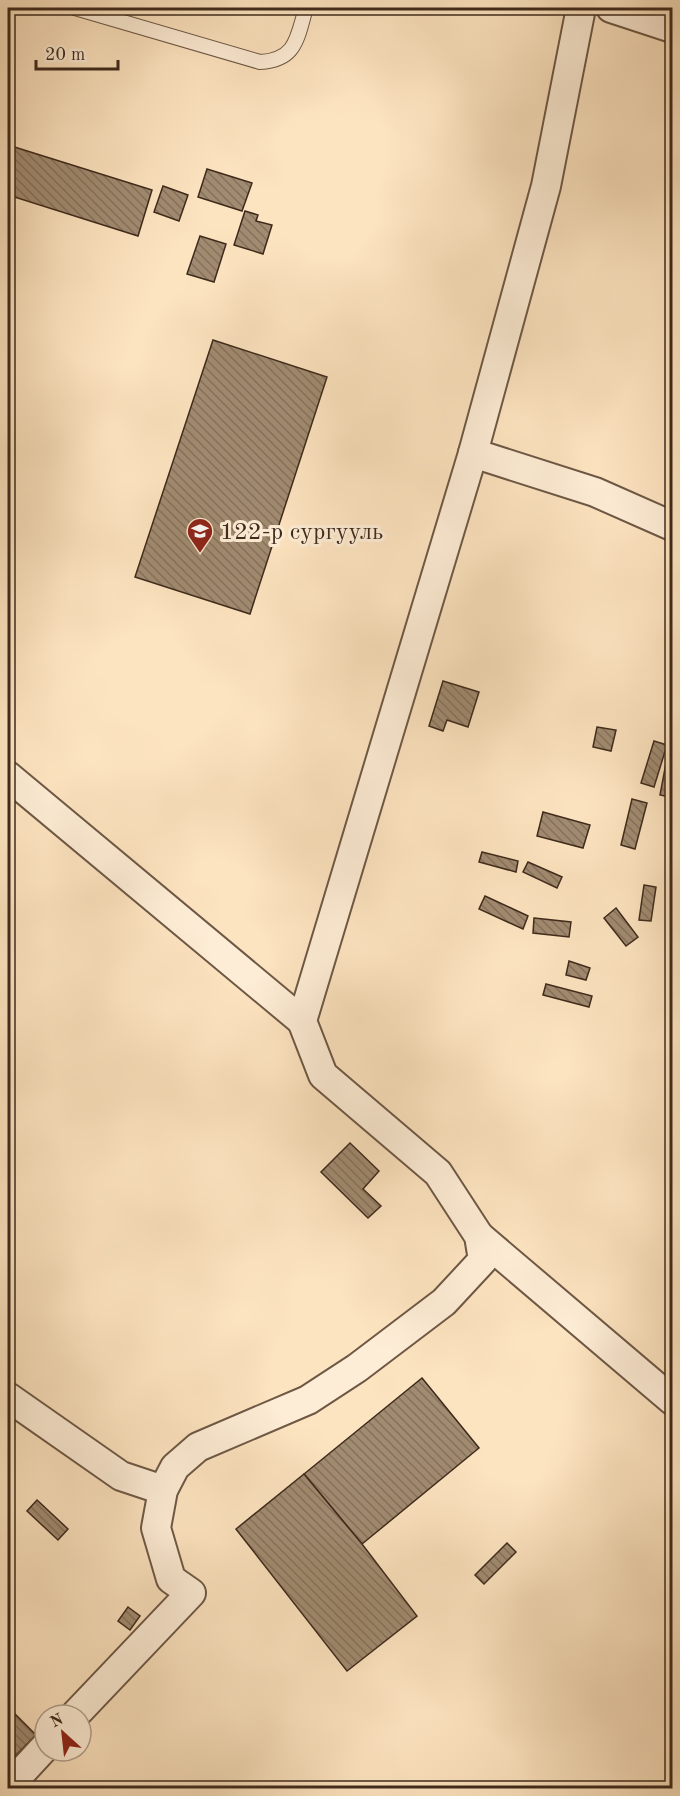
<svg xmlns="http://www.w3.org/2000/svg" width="680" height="1796" viewBox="0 0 680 1796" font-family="'Old Standard TT',serif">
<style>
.building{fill:url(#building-back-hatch);stroke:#3e2a1c;stroke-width:1.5}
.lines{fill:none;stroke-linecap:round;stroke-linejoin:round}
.lane-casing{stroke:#6e5845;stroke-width:16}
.street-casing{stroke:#6e5845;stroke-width:32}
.lane{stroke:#feedd6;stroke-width:14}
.street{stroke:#feedd6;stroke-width:28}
.labels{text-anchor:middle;stroke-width:6;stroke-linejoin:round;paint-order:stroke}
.poi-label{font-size:24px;fill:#3e2a1c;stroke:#feedd6;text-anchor:start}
</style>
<defs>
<pattern id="building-back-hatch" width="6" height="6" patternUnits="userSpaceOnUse" patternTransform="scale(1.5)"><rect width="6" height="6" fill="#a18b71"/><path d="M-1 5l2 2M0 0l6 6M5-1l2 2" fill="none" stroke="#85725c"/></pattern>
</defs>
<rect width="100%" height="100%" fill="#fde4c0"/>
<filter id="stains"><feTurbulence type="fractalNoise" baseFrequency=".00333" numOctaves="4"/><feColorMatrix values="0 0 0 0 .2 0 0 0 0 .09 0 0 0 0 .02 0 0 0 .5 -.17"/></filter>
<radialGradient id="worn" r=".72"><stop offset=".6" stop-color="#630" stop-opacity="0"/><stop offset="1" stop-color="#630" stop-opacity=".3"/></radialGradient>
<!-- building -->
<g class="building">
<path d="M 8,145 L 152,190 L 138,236 L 8,195 Z"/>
<path d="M 207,169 L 252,183 L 242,211 L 198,197 Z"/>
<path d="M 163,186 L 188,195 L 179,221 L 154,212 Z"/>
<path d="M 245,211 L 258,215 L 256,221 L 272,225 L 263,254 L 234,245 Z"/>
<path d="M 200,236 L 226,244 L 214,282 L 187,274 Z"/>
<path d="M 213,340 L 327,377 L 250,614 L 135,577 Z"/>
<path d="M 443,681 L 479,692 L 468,727 L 447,720 L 443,731 L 429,726 Z"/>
<path d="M 597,727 L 616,730 L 611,751 L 593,747 Z"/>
<path d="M 654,741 L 667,745 L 654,787 L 641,783 Z"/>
<path d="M 666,763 L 672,765 L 670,797 L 660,795 Z"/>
<path d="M 632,799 L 647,803 L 635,849 L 621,845 Z"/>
<path d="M 543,812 L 590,825 L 583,848 L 537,836 Z"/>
<path d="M 482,852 L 518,861 L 516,872 L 479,862 Z"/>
<path d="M 528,862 L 562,877 L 557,888 L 523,872 Z"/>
<path d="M 644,885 L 656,887 L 651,921 L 639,920 Z"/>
<path d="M 485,896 L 528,916 L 523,929 L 479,909 Z"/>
<path d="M 616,908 L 638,937 L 626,946 L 604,918 Z"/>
<path d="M 534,918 L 571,922 L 569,937 L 533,933 Z"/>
<path d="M 569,961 L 590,968 L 586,980 L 566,975 Z"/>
<path d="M 546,984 L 592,996 L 589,1007 L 543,995 Z"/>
<path d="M 350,1143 L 379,1171 L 363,1189 L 381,1206 L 368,1218 L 321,1172 Z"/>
<path d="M 422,1378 L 479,1448 L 362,1544 L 304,1474 Z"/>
<path d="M 304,1474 L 362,1544 L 417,1616 L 347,1671 L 236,1529 Z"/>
<path d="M 37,1500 L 68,1529 L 58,1540 L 27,1511 Z"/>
<path d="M 507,1543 L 516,1552 L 484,1584 L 475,1575 Z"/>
<path d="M 128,1607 L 140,1616 L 130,1630 L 118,1621 Z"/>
<path d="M 8,1707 L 36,1735 L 8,1763 Z"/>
</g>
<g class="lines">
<!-- lane casing -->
<g class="lane-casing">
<path id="lane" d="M 75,8 L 260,62 C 297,60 297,37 306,8"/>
</g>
<!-- street casing -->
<g class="street-casing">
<g id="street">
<path d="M 581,8 L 546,186 L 473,453 L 595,492 L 672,526"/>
<path d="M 611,8 L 672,28"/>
<path d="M 8,776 L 302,1021"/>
<path d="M 479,1236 L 672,1400"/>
<path d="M 8,1397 L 121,1476 L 163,1490"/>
<path d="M 75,1715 L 191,1593 L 171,1579 L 156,1528 L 163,1490 L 175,1467 L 198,1447 L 308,1400 L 357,1368 L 444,1302 L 483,1260 L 479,1236 L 438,1173 L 323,1075 L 302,1021 L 473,453"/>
<path d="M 8,1787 L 45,1747"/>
</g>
</g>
<!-- lane -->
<use href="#lane" class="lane"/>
<!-- street -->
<use href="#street" class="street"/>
</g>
<!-- icons -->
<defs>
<g id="school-pin" transform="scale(1.35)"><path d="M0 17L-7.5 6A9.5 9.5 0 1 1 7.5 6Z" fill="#8f2418" stroke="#feedd6"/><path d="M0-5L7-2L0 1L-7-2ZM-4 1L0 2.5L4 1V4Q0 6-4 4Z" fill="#fff"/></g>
</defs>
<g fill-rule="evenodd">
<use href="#school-pin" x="200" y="531"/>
</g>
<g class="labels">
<!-- poi labels -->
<g class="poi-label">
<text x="220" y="539">122-р сургууль</text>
</g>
</g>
<!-- margin -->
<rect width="680" height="1796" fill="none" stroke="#fde4c0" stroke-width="30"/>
<rect x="9" y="9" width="662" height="1778" fill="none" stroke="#3e2a1c" stroke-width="3"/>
<rect x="15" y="15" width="650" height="1766" fill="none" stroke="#3e2a1c" stroke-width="1.5"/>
<!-- north arrow -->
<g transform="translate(63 1733) rotate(333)"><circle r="28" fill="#feedd6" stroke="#b19f8c" stroke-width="1.5"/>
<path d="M0-4.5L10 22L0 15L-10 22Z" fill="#8f2418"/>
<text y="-9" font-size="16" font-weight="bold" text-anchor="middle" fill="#3e2a1c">N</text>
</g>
<!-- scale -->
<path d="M36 60v9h82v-9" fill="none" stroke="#3e2a1c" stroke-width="3"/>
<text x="45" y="60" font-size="18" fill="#3e2a1c" stroke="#feedd6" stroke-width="4.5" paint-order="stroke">20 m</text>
<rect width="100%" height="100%" filter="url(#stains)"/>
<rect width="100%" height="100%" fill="url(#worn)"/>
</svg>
